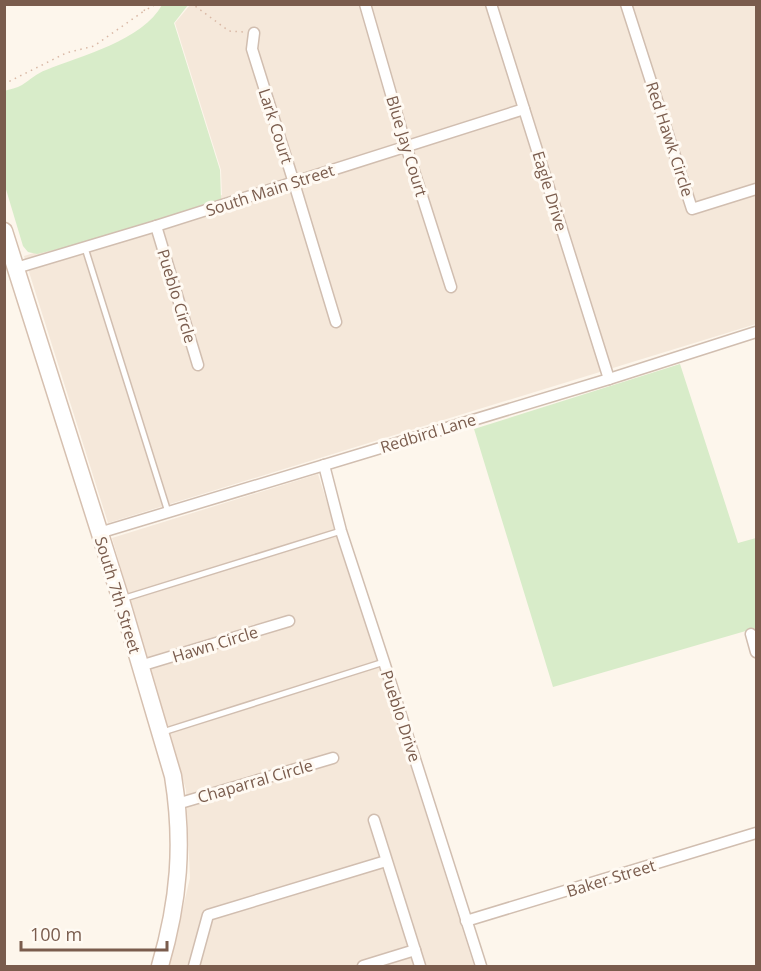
<svg xmlns="http://www.w3.org/2000/svg" width="761" height="971" viewBox="0 0 761 971" font-family="'Open Sans',sans-serif">
<style>
.residential{fill:#f5e8da}
.green{fill:#d8ecc9}
.lines{fill:none;stroke-linecap:round;stroke-linejoin:round}
.lane-casing{stroke:#d1beb0;stroke-width:8}
.street-casing{stroke:#d1beb0;stroke-width:13}
.secondary-casing{stroke:#d6c0b0;stroke-width:19}
.path{stroke:#d9b8a5;stroke-width:1.5;stroke-dasharray:1.5 4.5;stroke-linecap:butt}
.lane{stroke:#fff;stroke-width:5}
.street{stroke:#fff;stroke-width:10}
.secondary{stroke:#fff;stroke-width:16}
.labels{text-anchor:middle;stroke-width:6;stroke-linejoin:round;paint-order:stroke}
.street-label{font-size:16px;fill:#7a5c4d;stroke:#fffaf3}
</style>
<rect width="100%" height="100%" fill="#fdf6ec"/>
<!-- residential -->
<g class="residential">
<path d="M 190,5 L 756,5 L 756,324 L 108,523 L 24,256 L 222,195 L 221,170 L 175,23 Z"/>
<path d="M 318,474 L 474,966 L 169,966 L 190,878 L 186,790 L 112,538 Z"/>
</g>
<!-- green -->
<g class="green">
<path d="M 162,5 L 188,5 L 174,23 L 220,170 L 221,199 C 160,218 100,240 37,254 L 28,252 L 23,246 L 5,186 L 4,91 C 10,89 17,88 22,85 C 30,80 37,73 46,70 C 81,56 143,40 162,5 Z"/>
<path d="M 680,364 L 738,543 L 756,538 L 756,628 L 553,687 L 474,429 Z"/>
</g>
<g class="lines">
<!-- lane casing -->
<g class="lane-casing">
<g id="lane">
<path d="M 85,248 L 168,512"/>
<path d="M 122,599 L 341,531"/>
<path d="M 163,732 L 384,662"/>
</g>
</g>
<!-- street casing -->
<g class="street-casing">
<g id="street">
<path d="M 365,4 L 406,146 L 451,287"/>
<path d="M 491,4 L 609,379"/>
<path d="M 626,4 L 692,209 L 756,189"/>
<path d="M 254,33 L 252,49 L 294,183 L 336,322"/>
<path d="M 156,226 L 198,365"/>
<path d="M 16,268 L 156,226 L 524,109"/>
<path d="M 324,465 L 341,531 L 384,662 L 481,966"/>
<path d="M 99,533 L 609,379 L 756,332"/>
<path d="M 751,634 L 756,652"/>
<path d="M 140,666 L 289,621"/>
<path d="M 177,804 L 333,758"/>
<path d="M 374,820 L 420,966"/>
<path d="M 466,921 L 756,833"/>
<path d="M 194,966 L 208,915 L 386,861"/>
<path d="M 363,966 L 415,950"/>
</g>
</g>
<!-- secondary casing -->
<g class="secondary-casing">
<path id="secondary" d="M 4,231 L 121,600 L 173,776 C 184,844 179,901 160,966"/>
</g>
<!-- path -->
<g class="path">
<path d="M 147,4 L 144,11 L 156,4"/>
<path d="M 190,4 L 195,6 L 229,31 L 244,32"/>
<path d="M 4,84 L 66,53 L 94,46 L 144,11"/>
</g>
<!-- lane -->
<use href="#lane" class="lane"/>
<!-- street -->
<use href="#street" class="street"/>
<!-- secondary -->
<use href="#secondary" class="secondary"/>
</g>
<g class="labels">
<!-- street labels -->
<g class="street-label">
<text transform="translate(276 126) rotate(72)" y="6">Lark Court</text>
<text transform="translate(670 139) rotate(72)" y="6">Red Hawk Circle</text>
<text transform="translate(407 146) rotate(73)" y="6">Blue Jay Court</text>
<text transform="translate(270 190) rotate(-18)" y="6">South Main Street</text>
<text transform="translate(550 191) rotate(73)" y="6">Eagle Drive</text>
<text transform="translate(177 296) rotate(73)" y="6">Pueblo Circle</text>
<text transform="translate(428 433) rotate(-17)" y="6">Redbird Lane</text>
<text transform="translate(118 595) rotate(73)" y="6">South 7th Street</text>
<text transform="translate(215 644) rotate(-17)" y="6">Hawn Circle</text>
<text transform="translate(401 716) rotate(72)" y="6">Pueblo Drive</text>
<text transform="translate(255 781) rotate(-16)" y="6">Chaparral Circle</text>
<text transform="translate(611 878) rotate(-17)" y="6">Baker Street</text>
</g>
</g>
<!-- border -->
<rect width="761" height="971" fill="none" stroke="#7a5c4d" stroke-width="12"/>
<!-- scale -->
<path d="M21 941v9h146v-9" fill="none" stroke="#7a5c4d" stroke-width="3"/>
<text x="30" y="941" font-size="18" fill="#7a5c4d" stroke="#fffaf3" stroke-width="4.5" paint-order="stroke">100 m</text>
</svg>
